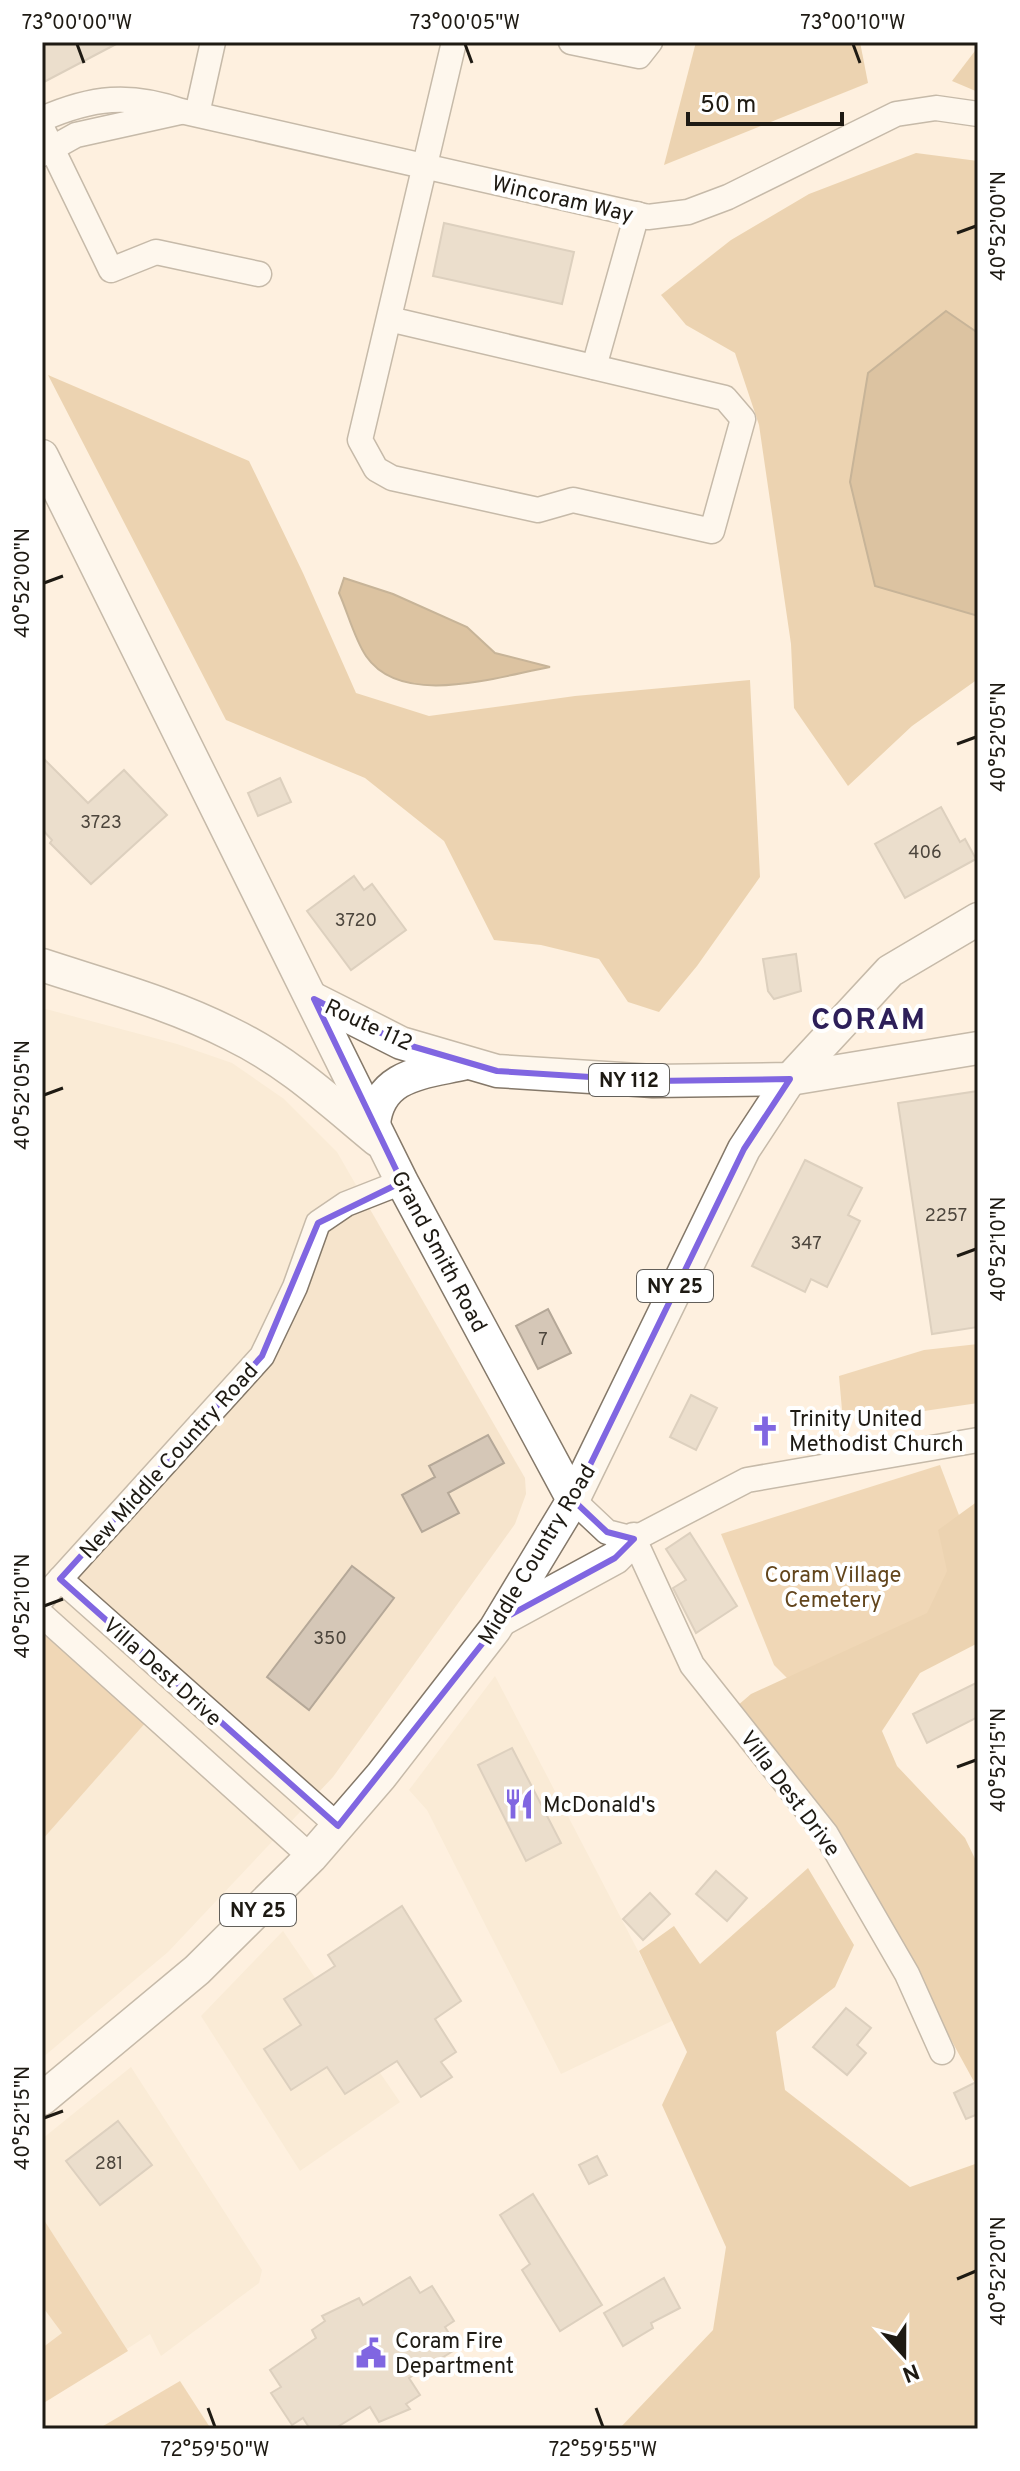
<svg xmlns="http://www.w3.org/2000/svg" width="1020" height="2471" viewBox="0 0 1020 2471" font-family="Overpass,sans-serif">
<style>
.built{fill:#f6e4cc}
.green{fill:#e0b986}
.forest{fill:#d8b07a}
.water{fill:#b38c57;stroke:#866a43;stroke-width:2}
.building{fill:#d5c7b7;stroke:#b5a898;stroke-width:2}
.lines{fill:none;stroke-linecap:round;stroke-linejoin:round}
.minor-casing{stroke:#847869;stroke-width:27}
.major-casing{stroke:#847869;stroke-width:35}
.minor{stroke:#fff;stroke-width:24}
.major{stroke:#fff;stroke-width:32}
.marked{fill:none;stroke:#8066e1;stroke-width:6;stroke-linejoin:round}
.ticks{fill:none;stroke:#1e1a13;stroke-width:3}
.labels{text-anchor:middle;stroke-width:8;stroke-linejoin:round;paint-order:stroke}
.number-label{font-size:18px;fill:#4c453c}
.shield{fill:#fff;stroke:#625f5a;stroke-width:2}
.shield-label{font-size:20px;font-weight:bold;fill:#1e1a13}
.street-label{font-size:22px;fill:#1e1a13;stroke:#fff}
.poi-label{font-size:22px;fill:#1e1a13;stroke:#fff;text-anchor:start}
.park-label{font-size:22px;fill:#62451c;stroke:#fff}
.district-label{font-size:30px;font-weight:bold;letter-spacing:2px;fill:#2d1f59;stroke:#fff}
.neatline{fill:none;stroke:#1e1a13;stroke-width:3}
.ticks-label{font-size:20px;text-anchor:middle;fill:#1e1a13}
</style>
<rect width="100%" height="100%" fill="#fef0df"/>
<!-- built -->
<g class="built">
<path d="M 42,1008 L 177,1044 L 232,1063 L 284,1099 L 337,1152 L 525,1478 L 526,1494 L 515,1524 L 333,1777 L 168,1952 L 42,2058 Z"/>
<path d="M 495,1676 L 674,2020 L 561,2074 L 427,1810 L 409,1790 Z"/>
<path d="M 283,1931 L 400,2102 L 300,2171 L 201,2016 Z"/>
<path d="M 131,2067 L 262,2270 L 259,2283 L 161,2356 L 150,2334 L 42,2404 L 42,2139 Z"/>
</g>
<!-- green -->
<g class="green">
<path d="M 978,1344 L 978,1403 L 904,1414 L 842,1410 L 839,1376 L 924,1350 Z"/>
<path d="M 940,1465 L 968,1539 L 978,1604 L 797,1688 L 774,1665 L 721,1534 Z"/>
<path d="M 46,1633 L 147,1721 L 42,1840 L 42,1634 Z"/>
<path d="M 42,2217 L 128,2351 L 42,2404 L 42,2348 L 62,2333 L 42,2306 Z"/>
<path d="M 180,2381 L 211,2429 L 98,2429 Z"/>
</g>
<!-- forest -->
<g class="forest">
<path d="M 696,42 L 860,42 L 868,83 L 664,165 Z"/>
<path d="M 978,47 L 978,92 L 952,81 Z"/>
<path d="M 916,153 L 978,161 L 978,333 L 946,311 L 875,586 L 978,616 L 978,679 L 912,726 L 848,786 L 794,708 L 791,644 L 759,425 L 735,353 L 686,325 L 661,295 L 731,240 L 809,194 Z"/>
<path d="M 48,375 L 249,461 L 303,573 L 356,693 L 429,716 L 575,696 L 750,680 L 760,877 L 697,966 L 659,1012 L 628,1002 L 599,959 L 541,945 L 494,940 L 444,841 L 365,778 L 226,720 Z"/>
<path d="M 978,1501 L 978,1643 L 920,1673 L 882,1731 L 897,1766 L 965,1838 L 978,1865 L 978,2089 L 833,1824 L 737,1706 L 751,1694 L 927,1613 L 947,1571 L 938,1530 Z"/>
<path d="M 808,1868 L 854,1945 L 835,1987 L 776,2032 L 785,2090 L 910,2187 L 978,2163 L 978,2429 L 619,2429 L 713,2330 L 726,2247 L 662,2105 L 687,2052 L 639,1951 L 674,1926 L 700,1964 Z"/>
</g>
<!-- water -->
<g class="water">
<path d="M 946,311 L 978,333 L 978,616 L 875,586 L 850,482 L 868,373 Z"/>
<path d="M 344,578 L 393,594 L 467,627 L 495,653 L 550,667 C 499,676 402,709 366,656 C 354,638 348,613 339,593 Z"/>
</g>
<!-- building -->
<g class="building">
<path d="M 42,42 L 120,42 L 42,83 Z"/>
<path d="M 444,223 L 574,252 L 562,304 L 433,276 Z"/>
<path d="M 42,757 L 88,803 L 124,770 L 167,815 L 91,884 L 50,843 L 52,840 L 42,829 Z"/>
<path d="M 280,778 L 291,802 L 258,816 L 248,793 Z"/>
<path d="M 941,807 L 960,842 L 965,839 L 976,859 L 905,898 L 875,844 Z"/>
<path d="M 354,876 L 364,890 L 372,884 L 406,930 L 351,970 L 307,911 Z"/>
<path d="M 796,954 L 801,991 L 774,999 L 768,991 L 763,959 Z"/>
<path d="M 978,1091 L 978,1327 L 932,1334 L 898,1103 Z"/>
<path d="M 805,1160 L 862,1188 L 848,1215 L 860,1221 L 827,1287 L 811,1279 L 805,1292 L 752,1266 Z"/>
<path d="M 548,1309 L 571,1353 L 538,1369 L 516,1326 Z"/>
<path d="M 691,1395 L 717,1408 L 696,1450 L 670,1437 Z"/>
<path d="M 488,1435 L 504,1463 L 448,1493 L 459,1513 L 422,1532 L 402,1495 L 435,1477 L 429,1466 Z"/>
<path d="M 690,1533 L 737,1606 L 696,1633 L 673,1588 L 686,1580 L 666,1549 Z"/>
<path d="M 352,1566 L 394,1598 L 309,1710 L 267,1677 Z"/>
<path d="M 978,1682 L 978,1717 L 927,1743 L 913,1714 Z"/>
<path d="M 512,1748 L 561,1843 L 526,1861 L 478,1765 Z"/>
<path d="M 716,1871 L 747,1898 L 727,1921 L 696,1894 Z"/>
<path d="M 650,1893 L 670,1914 L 643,1940 L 623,1919 Z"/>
<path d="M 402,1906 L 461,2001 L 435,2019 L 456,2052 L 441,2062 L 452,2077 L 421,2097 L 397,2061 L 345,2094 L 327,2067 L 291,2090 L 264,2049 L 301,2025 L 284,1999 L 335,1966 L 328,1955 Z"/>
<path d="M 846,2008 L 871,2028 L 857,2045 L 866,2053 L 847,2075 L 813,2047 Z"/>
<path d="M 978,2081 L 978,2114 L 966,2119 L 954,2093 Z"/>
<path d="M 118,2121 L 152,2165 L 100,2205 L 66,2161 Z"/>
<path d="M 597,2156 L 607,2175 L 589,2184 L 579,2165 Z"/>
<path d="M 533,2194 L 602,2305 L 560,2331 L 522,2270 L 530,2264 L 500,2215 Z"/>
<path d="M 410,2277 L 420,2293 L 432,2286 L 454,2321 L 445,2327 L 458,2348 L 409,2378 L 420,2395 L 406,2404 L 410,2409 L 379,2422 L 370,2407 L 334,2429 L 310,2429 L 303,2418 L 292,2425 L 271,2393 L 281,2387 L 270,2370 L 316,2338 L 312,2330 L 325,2321 L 322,2316 L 359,2298 L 363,2305 Z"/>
<path d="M 664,2278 L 680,2308 L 651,2323 L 653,2328 L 623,2346 L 604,2313 Z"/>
</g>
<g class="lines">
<!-- minor casing -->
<g class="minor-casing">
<g id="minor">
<path d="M 571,42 L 639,56 L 650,42"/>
<path d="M 197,114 L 213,42"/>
<path d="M 42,119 C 92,97 130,93 181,111 L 648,217 L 688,212 L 728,197 L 896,114 L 936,108 L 978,114"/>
<path d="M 42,128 L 111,270 L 156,252 L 259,274"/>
<path d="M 42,154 L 76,135 L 180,112"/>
<path d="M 389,319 L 725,398 L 743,419 L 712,531 L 573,500 L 538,510 L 392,478 L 376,469 L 360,440 L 454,42"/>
<path d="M 594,367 L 637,214"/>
<path d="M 573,1500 L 607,1532 L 634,1539 L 747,1480 L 978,1440"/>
<path d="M 634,1539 L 692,1665 L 826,1834 L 907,1974 L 942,2052"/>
<path d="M 60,1579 L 338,1826"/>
<path d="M 42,1599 L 262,1356 L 295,1287 L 318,1223 L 346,1204 L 402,1182"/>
<path d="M 42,1615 L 311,1857"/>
</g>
</g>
<!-- major casing -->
<g class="major-casing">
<g id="major">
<path d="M 42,456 L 402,1182 L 573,1500"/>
<path d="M 42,965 C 106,986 173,1004 233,1035 C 287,1061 331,1102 377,1140"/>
<path d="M 314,999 L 401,1043 L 497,1071 L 653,1081 L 790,1079 L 978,1048"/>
<path d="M 374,1124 C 379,1073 425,1073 466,1063"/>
<path d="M 501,1620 L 615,1558 L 634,1539"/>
<path d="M 42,2099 L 197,1970 L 311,1857 L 381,1776 L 495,1629 L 573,1500 L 744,1149 L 790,1079 L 890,971 L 978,919"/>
</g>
</g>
<!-- minor -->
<use href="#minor" class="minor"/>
<!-- major -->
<use href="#major" class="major"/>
</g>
<!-- marked area -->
<path d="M0 0H1020V2471H0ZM 314,999 L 401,1043 L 497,1071 L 653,1081 L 790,1079 L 744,1149 L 573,1500 L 607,1532 L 634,1539 L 615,1558 L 501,1620 L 338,1826 L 60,1579 L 262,1356 L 318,1223 L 402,1182 Z" fill="#fef0df" fill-opacity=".55" fill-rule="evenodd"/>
<path class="marked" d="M 314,999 L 401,1043 L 497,1071 L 653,1081 L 790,1079 L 744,1149 L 573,1500 L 607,1532 L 634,1539 L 615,1558 L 501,1620 L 338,1826 L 60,1579 L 262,1356 L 318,1223 L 402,1182 Z"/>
<!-- ticks -->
<path class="ticks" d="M 77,44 L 84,63M 465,44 L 472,63M 853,44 L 860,63M 957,233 L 976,226M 44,583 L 63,576M 957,744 L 976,737M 44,1095 L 63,1088M 957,1256 L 976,1249M 44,1606 L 63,1599M 957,1767 L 976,1760M 44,2118 L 63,2111M 957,2279 L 976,2271M 208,2408 L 215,2427M 596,2408 L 603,2427"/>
<!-- icons -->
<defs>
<g id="church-bare" transform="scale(2.4)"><path d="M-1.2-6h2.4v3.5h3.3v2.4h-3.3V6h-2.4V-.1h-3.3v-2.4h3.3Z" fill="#8066e1" stroke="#fff" stroke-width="2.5" paint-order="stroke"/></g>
<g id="restaurant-bare" transform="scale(2.4)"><path d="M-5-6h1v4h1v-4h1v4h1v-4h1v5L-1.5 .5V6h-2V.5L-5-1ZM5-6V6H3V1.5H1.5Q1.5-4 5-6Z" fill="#8066e1" stroke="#fff" stroke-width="2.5" paint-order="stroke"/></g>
<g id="civic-bare" transform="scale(2.4)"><path d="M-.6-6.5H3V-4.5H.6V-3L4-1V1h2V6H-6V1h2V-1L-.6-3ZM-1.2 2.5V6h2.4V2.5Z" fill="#8066e1" stroke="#fff" stroke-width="2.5" paint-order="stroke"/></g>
</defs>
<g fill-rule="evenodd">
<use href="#church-bare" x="765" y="1431"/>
<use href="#restaurant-bare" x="519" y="1804"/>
<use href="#civic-bare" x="371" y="2353"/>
</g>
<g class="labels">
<!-- number labels -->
<g class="number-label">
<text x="101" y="828">3723</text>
<text x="925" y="858">406</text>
<text x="356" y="926">3720</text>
<text x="946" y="1221">2257</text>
<text x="806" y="1249">347</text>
<text x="543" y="1345">7</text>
<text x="330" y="1644">350</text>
<text x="109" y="2169">281</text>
</g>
<!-- shield labels -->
<g class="shield">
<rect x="589" y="1064" width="80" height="32" rx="6"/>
<rect x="637" y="1270" width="76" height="32" rx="6"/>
<rect x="220" y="1894" width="76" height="32" rx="6"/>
</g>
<g class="shield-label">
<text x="629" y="1087">NY 112</text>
<text x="675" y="1293">NY 25</text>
<text x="258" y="1917">NY 25</text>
</g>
<!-- street labels -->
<g class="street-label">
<text transform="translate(563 198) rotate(13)" y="8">Wincoram Way</text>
<text transform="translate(369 1024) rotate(25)" y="8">Route 112</text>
<text transform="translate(440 1251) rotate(62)" y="8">Grand Smith Road</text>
<text transform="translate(168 1460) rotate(-48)" y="8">New Middle Country Road</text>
<text transform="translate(536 1554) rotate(-59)" y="8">Middle Country Road</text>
<text transform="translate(163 1671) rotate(42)" y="8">Villa Dest Drive</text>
<text transform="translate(791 1793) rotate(53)" y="8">Villa Dest Drive</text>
</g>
<!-- poi labels -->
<g class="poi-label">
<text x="789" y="1426">Trinity United<tspan x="789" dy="25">Methodist Church</tspan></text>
<text x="543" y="1812">McDonald's</text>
<text x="395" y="2348">Coram Fire<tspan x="395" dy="25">Department</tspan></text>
</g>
<!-- park labels -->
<g class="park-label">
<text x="833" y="1582">Coram Village<tspan x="833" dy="25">Cemetery</tspan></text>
</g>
<!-- district labels -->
<g class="district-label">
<text x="869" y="1029">CORAM</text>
</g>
</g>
<!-- border -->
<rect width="1020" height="2471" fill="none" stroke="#ffffff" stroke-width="88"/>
<!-- north arrow -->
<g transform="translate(904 2355) rotate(159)" stroke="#ffffff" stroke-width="6" paint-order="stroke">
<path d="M0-6L14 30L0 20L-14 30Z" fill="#1e1a13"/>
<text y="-12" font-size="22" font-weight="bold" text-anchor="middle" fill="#1e1a13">N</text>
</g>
<!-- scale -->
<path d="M688 112v12h154v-12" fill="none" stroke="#1e1a13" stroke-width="4"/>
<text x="700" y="112" font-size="24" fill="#1e1a13" stroke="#ffffff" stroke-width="6" paint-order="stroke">50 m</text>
<rect x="44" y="44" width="932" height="2383" class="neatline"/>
<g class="ticks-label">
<text x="77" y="29">73°00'00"W</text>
<text x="465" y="29">73°00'05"W</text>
<text x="853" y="29">73°00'10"W</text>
<text transform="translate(998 226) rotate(-90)" y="7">40°52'00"N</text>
<text transform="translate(22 583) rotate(-90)" y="7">40°52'00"N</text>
<text transform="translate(998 737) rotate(-90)" y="7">40°52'05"N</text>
<text transform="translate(22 1095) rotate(-90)" y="7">40°52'05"N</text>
<text transform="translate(998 1249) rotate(-90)" y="7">40°52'10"N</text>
<text transform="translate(22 1606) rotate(-90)" y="7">40°52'10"N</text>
<text transform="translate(998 1760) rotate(-90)" y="7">40°52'15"N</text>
<text transform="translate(22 2118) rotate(-90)" y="7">40°52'15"N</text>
<text transform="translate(998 2271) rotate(-90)" y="7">40°52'20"N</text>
<text x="215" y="2456">72°59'50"W</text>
<text x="603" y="2456">72°59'55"W</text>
</g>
</svg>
